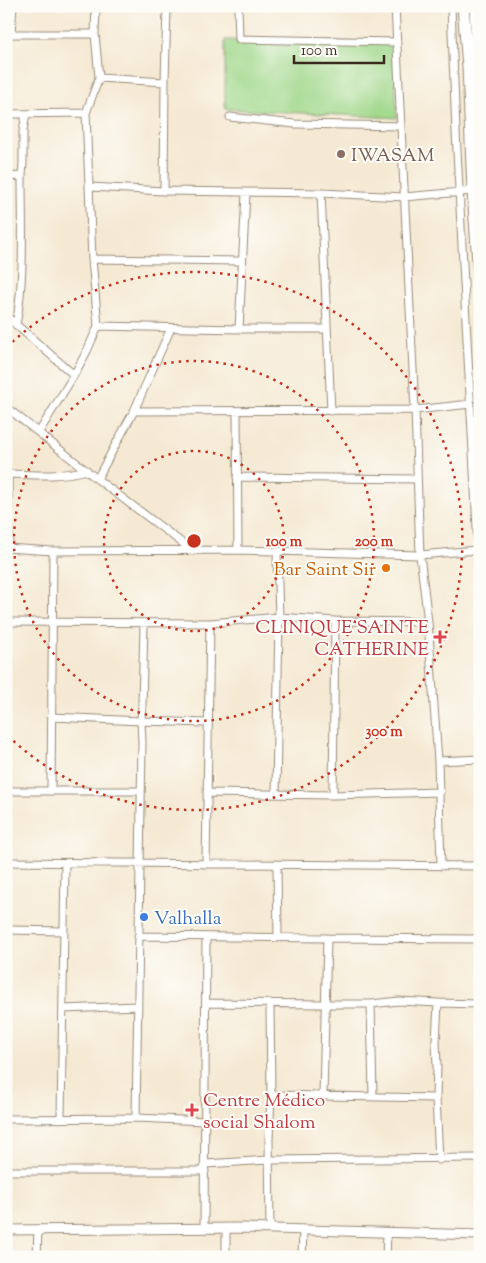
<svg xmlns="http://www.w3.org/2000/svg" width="486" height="1263" font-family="'Sorts Mill Goudy',serif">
<rect width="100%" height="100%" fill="#fdfcf7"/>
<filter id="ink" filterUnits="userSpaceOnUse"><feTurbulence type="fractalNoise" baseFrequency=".02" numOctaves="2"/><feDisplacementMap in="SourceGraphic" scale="10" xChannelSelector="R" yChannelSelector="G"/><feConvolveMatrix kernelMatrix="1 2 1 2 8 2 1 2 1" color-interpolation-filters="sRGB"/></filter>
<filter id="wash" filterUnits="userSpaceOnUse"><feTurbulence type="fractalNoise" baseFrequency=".0096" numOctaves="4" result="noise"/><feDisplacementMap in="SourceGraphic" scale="20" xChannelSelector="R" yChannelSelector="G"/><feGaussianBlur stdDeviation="1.12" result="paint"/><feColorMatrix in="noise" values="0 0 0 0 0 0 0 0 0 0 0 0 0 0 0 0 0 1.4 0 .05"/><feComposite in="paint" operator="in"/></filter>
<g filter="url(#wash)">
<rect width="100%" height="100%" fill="#f5e9d3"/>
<path fill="#9fd789" stroke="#6d8054" d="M225 40 394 43 397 118 225 109Z"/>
</g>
<g filter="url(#ink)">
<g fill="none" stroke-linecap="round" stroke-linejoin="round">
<g stroke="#988a78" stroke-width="9">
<path id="minor" d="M238 6 239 39 397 42
M395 6 415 410 420 555 428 622 438 761 441 866
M451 6 456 132 480 584
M11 33 13 6
M6 34H95
M99 78 165 82
M6 114 86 113
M230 117 295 124 401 126
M6 177 22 176 23 163V131L26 114
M90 187 164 191 321 193 404 197 473 191
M164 191 165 82 167 6
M321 193 331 411
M92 259 242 261
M6 316 74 375
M16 325C25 276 22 225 22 176
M98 326 239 329H327
M239 329 246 193
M6 407 97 479 193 551
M134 411 171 328
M237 411 238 550
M39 432 74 375 87 351 98 326 92 259 86 113 99 78 95 34 96 6
M6 474C34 475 60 477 87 470
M8 474 9 548
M237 477 417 479
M97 479 134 411 415 410 471 404
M6 548 53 551 238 550 420 555 477 550
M6 622 210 623 279 617 335 621 428 622
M52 717 141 721 208 723
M438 761 480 759
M6 791H141
M51 791 53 551
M207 793 333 795 440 792
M276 794 279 617 277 552
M333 795 335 621
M6 862 480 866
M206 864 210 623
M277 865 278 938
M6 930 64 931
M138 936 327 938 480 939
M206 1003 325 1004H371L373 1097
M371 1004 399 1001 438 1003 480 1004
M63 1009 138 1006
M271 1095 436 1098 439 1160
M323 1096 327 938
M436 1098 437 1066 436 1042 438 1003
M136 1118 142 742 141 721 142 706 144 624
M6 1119 136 1118 205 1121
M61 1119 65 863
M205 1164 269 1160 480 1158
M6 1171H205
M204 1228 206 937
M270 1229 269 1139 271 1095 270 1003
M37 1257 38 1229
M226 1257V1228
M302 1257 303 1231
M386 1257 387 1232"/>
</g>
<g stroke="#988a78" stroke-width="11">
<path id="tertiary" d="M6 1230 242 1228 480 1235"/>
</g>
<g stroke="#988a78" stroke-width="13">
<path id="primary" d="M463 6 468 66 473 191 480 290
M475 6 480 95"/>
</g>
<use href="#minor" stroke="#fff" stroke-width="7"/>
<use href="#tertiary" stroke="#fff" stroke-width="9"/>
<use href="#primary" stroke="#fff" stroke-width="11"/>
</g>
</g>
<g fill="none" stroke="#c8321e" stroke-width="2.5" stroke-dasharray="2.5 5">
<circle cx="194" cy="541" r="90"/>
<circle cx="194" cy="541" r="180"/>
<path d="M7 347A269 269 0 1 1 7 735"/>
</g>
<circle fill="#8d6e63" stroke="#fdfcf7" stroke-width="2" cx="341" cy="154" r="5"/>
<circle fill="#e8710a" stroke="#fdfcf7" stroke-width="2" cx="386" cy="568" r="5"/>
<g fill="#e0444e" stroke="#fdfcf7" stroke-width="2">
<path d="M437.5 629.5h5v5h5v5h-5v5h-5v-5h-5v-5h5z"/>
<path d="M189.5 1102.5h5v5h5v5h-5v5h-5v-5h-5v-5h5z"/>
</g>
<circle fill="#3f7fe0" stroke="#fdfcf7" stroke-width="2" cx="144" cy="917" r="5"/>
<g text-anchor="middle" stroke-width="4" stroke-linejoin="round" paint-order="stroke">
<g font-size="19" fill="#785e54" stroke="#fdfcf7" text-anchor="start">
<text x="351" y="161">IWASAM</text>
</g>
<g font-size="19" fill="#c56008" stroke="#fdfcf7" text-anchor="end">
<text x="376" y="575">Bar Saint Sir</text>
</g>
<g font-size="19" fill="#be3a42" stroke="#fdfcf7" text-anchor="end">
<text x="429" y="633">CLINIQUE SAINTE<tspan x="429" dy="22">CATHERINE</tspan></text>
<text x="203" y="1106" text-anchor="start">Centre Médico<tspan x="203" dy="22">social Shalom</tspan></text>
</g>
<g font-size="19" fill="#366cbe" stroke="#fdfcf7" text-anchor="start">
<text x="154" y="924">Valhalla</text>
</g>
</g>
<circle cx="194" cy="541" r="8" fill="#c8321e" stroke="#fdfcf7" stroke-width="2.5"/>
<g font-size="15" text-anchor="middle" font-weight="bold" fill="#c8321e" stroke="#fdfcf7" stroke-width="4" stroke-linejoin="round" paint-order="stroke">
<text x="284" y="546">100 m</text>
<text x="374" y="546">200 m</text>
<text x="384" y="736">300 m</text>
</g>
<rect width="486" height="1263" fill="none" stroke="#fdfcf7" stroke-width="25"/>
<path d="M294 55v8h90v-8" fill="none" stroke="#3b2a1e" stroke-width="2.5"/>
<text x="301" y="55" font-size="15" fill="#3b2a1e" stroke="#fdfcf7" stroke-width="4" paint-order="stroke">100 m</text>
</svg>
